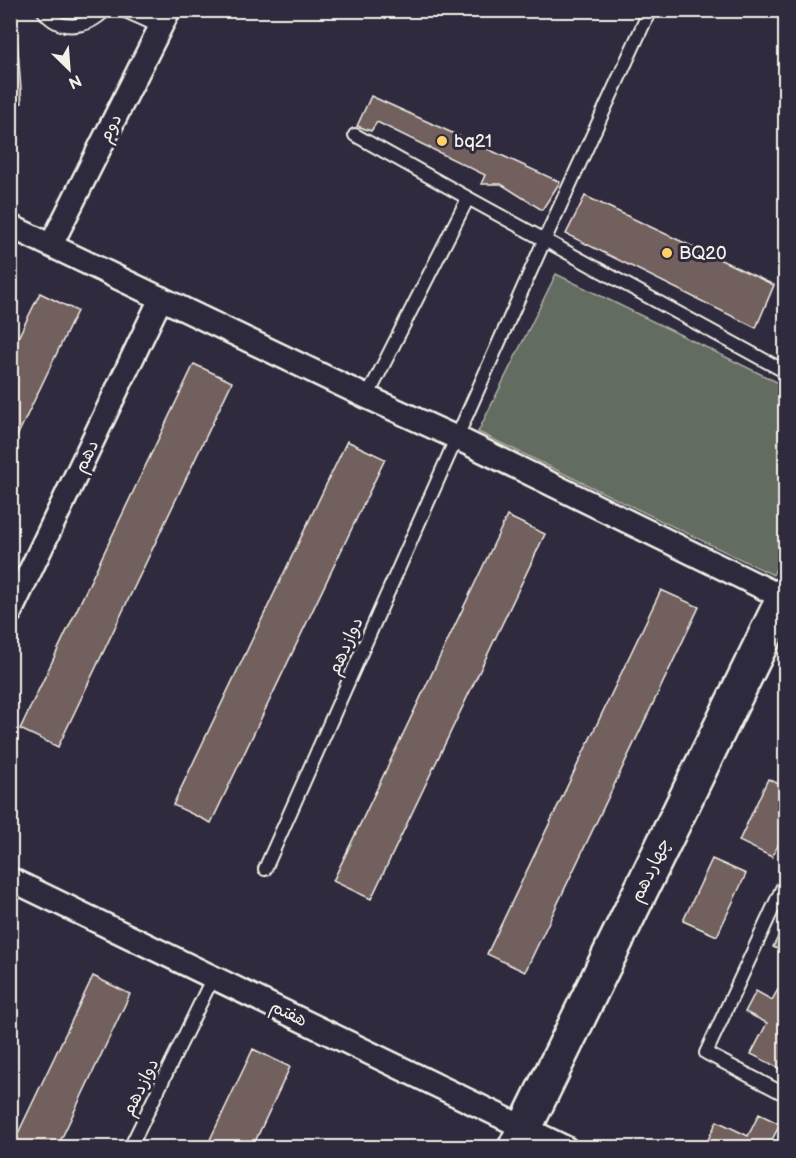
<svg xmlns="http://www.w3.org/2000/svg" width="796" height="1158" font-family="'Balsamiq Sans','Playpen Sans Arabic',sans-serif">
<rect width="100%" height="100%" fill="#2f2a3d"/>
<filter id="ink" filterUnits="userSpaceOnUse"><feTurbulence type="fractalNoise" baseFrequency=".0167" numOctaves="2"/><feDisplacementMap in="SourceGraphic" scale="12" xChannelSelector="R" yChannelSelector="G"/><feConvolveMatrix kernelMatrix="1 2 1 2 8 2 1 2 1" color-interpolation-filters="sRGB"/></filter>
<g filter="url(#ink)">
<path fill="#646c60" stroke="#acaea4" stroke-width="1.5" d="M556 274 785 386V549L773 575 478 432Z"/>
<path fill="#72605f" stroke="#f4f1e8" stroke-width="1.5" d="M10 10H15L22 103 10 104Z
M371 96 560 182 542 210 501 184H481L485 175 377 122 371 131 357 126Z
M585 196 774 285 756 328 566 234Z
M40 293 77 311 10 451V354Z
M194 364 232 382 58 747 20 729Z
M347 441 385 459 211 823 173 805Z
M507 516 545 534 371 899 333 881Z
M661 590 699 607 525 972 487 954Z
M768 779 786 787V829L772 857 739 841Z
M712 859 746 874 717 936 683 921Z
M784 925H786V953L773 947Z
M786 975V1070L785 1071 751 1054 767 1023 745 1012 756 991 772 1000Z
M93 976 130 994 57 1148H11Z
M253 1049 290 1067 252 1148H206Z
M759 1114 780 1124 772 1140 786 1148H704L717 1121 748 1136Z"/>
<g fill="none" stroke-linecap="round" stroke-linejoin="round">
<g stroke="#f4f1e8" stroke-width="16">
<path id="lane" d="M43 10C58 33 89 28 105 10
M123 10 161 27
M355 135 468 198
M367 397 468 198 786 372
M265 869 544 241 650 10
M786 880 706 1053 786 1095
M130 1148 213 977"/>
</g>
<g stroke="#f4f1e8" stroke-width="27">
<path id="street" d="M10 226 367 397 457 438 786 599
M51 245 169 10
M10 613 161 298
M10 879 566 1148"/>
</g>
<g stroke="#f4f1e8" stroke-width="38">
<path id="secondary" d="M515 1148 786 593"/>
</g>
<use href="#lane" stroke="#2f2a3d" stroke-width="12"/>
<use href="#street" stroke="#2f2a3d" stroke-width="22"/>
<use href="#secondary" stroke="#2f2a3d" stroke-width="33"/>
</g>
</g>
<g fill="#ffd166" stroke="#2f2a3d" stroke-width="2">
<circle cx="442" cy="141" r="6"/>
<circle cx="667" cy="253" r="6"/>
</g>
<g text-anchor="middle" stroke-width="6" stroke-linejoin="round" paint-order="stroke">
<g font-size="18" fill="#f4f1e8" stroke="#2f2a3d">
<text transform="translate(110 128) rotate(-63)" y="6">دوم</text>
<text transform="translate(86 456) rotate(-64)" y="6">دهم</text>
<text transform="translate(345 646) rotate(-66)" y="6">دوازدهم</text>
<text transform="translate(650 870) rotate(-64)" y="6">چهاردهم</text>
<text transform="translate(289 1013) rotate(26)" y="6">هفتم</text>
<text transform="translate(140 1087) rotate(-64)" y="6">دوازدهم</text>
</g>
<g font-size="18" fill="#f4f1e8" stroke="#2f2a3d" text-anchor="start">
<text x="454" y="147">bq21</text>
<text x="679" y="259">BQ20</text>
</g>
</g>
<rect width="796" height="1158" fill="none" stroke="#2f2a3d" stroke-width="36"/>
<rect x="18" y="18" width="760" height="1122" fill="none" stroke="#f4f1e8" stroke-width="2" filter="url(#ink)"/>
<g transform="translate(69 69) rotate(155)" stroke="#2f2a3d" stroke-width="4.5" paint-order="stroke">
<path d="M0-4.5L10 22L0 15L-10 22Z" fill="#f4f1e8"/>
<text y="-9" font-size="16" font-weight="bold" text-anchor="middle" fill="#f4f1e8">N</text>
</g>
</svg>
